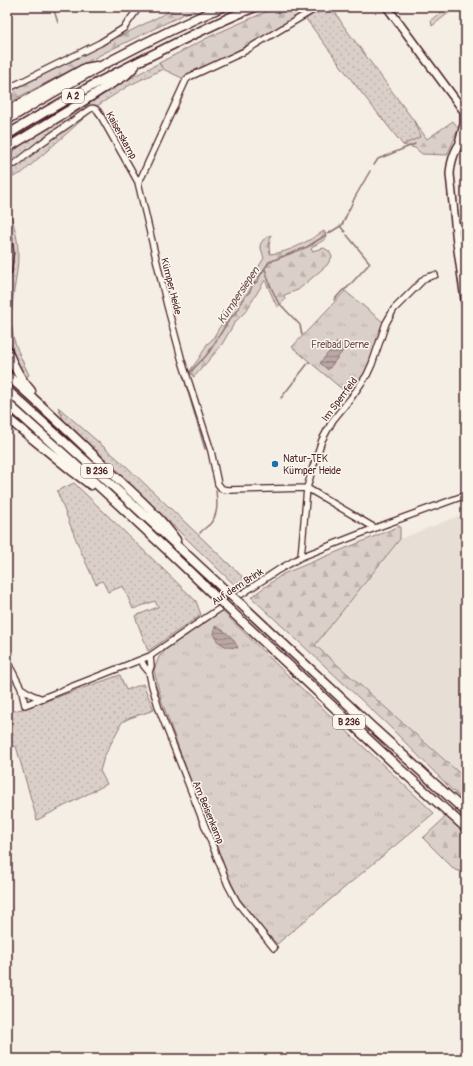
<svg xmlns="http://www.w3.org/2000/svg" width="473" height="1066" font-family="Pangolin,sans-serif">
<defs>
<pattern id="grass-dots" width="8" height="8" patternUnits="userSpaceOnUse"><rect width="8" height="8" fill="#dbd0c9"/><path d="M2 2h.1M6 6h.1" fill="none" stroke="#bdb2ad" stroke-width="1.8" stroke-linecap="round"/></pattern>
<pattern id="forest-firs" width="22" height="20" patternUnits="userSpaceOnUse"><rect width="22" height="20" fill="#dbd0c9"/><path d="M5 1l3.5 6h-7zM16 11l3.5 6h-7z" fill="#bdb2ad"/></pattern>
<pattern id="park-tufts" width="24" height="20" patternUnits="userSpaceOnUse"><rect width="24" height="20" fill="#dbd0c9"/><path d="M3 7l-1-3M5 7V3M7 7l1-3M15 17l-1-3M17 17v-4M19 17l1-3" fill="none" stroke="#bdb2ad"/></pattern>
<pattern id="water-rules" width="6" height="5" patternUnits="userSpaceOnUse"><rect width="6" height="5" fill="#baa7a5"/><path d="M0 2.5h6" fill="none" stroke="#998787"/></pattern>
</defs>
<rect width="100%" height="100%" fill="#f4eee4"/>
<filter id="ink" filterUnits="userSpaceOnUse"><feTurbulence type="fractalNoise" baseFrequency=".025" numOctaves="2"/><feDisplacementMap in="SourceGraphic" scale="8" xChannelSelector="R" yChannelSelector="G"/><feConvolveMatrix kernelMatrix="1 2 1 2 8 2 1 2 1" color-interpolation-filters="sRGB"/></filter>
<g filter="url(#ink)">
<path fill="#e7dfd6" d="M466 513V779L315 645 400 539Z"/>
<path fill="url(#grass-dots)" stroke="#92787a" d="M323 7H332L343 25 414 121 421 137 403 145 353 82 306 19Z
M159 63 163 69 128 86 97 106H91L81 111 34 146 15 161H12L7 159V157L25 142 123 82Z
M92 111 22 173 13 177H7V165L12 167 17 164 59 132Z
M7 204C12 219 18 235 18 252 19 279 7 307 13 335 16 349 23 362 29 375L25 378 18 366 8 336 7 296 13 260V244L7 223Z
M58 407 127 467 250 584 240 590 64 421Z
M74 483 196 601 201 615 148 651 135 616 158 607 155 601 133 609 123 586 108 592 103 582 102 581 96 584C81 554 69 522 57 491Z
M120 675 126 690 143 684 154 710 130 718 122 722 104 757 100 771 107 784 37 820 16 746 7 747V713L32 706Z"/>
<path fill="url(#forest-firs)" stroke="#92787a" d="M178 7H199L106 52 7 103V93Z
M277 7H312L260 39 209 65 184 79 163 69 159 63 213 35Z
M447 7H456L432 26 431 20Z
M414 121 427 139 453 121 459 129 447 155 422 154 415 148 403 145 420 137Z
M324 231 327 236C324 242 316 243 311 249L312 251 324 248 329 251 332 257 327 265 298 290 284 295 285 300 277 307 265 280 246 311 235 322 221 346 194 377 189 372 200 357 207 344 212 340 219 328 241 296 264 258 260 245 263 240 271 235 269 246 270 254C289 253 308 241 324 231Z
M400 526V539L315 645 466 779V873L455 870 423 838 463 801 388 725 251 597 283 574Z"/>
<path fill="url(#park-tufts)" stroke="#92787a" d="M345 291 383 322 371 359 363 377 349 395 292 347Z
M222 611C291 680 363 746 434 813L277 944 261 927 239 898 228 876 193 787 161 699 154 670 159 657 168 648Z"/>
<path fill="url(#water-rules)" stroke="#8d7174" d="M338 341 346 347 328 370 320 363Z
M215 626C226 631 233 637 238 648L227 647 217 641 214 633Z"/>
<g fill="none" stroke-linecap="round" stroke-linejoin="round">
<path stroke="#8d7174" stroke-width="1.5" d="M53 7 58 23
M374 165 378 159 415 144
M340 226 345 232
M265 269 270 285 278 302 300 325 302 335
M334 300 342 291 347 288 370 263 347 235
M190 373 195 367 205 357 209 352 229 320 239 308 242 300 250 291 253 284 258 281 259 277 269 262 307 247 342 225 355 197 370 171
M185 381 205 449
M281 398 309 362
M200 533C203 529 207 527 210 524 219 514 217 502 216 490"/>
<g stroke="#4a1f2b" stroke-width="8">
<path id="minor" d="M7 89 100 43 124 28 139 7
M7 162 11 164H15L19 161 40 144 90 109C94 107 96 109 98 111L138 182 167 305 182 361 211 451 218 484 222 489 227 490 307 488 375 528
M138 182 142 176 186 80 189 77 243 52 318 7
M455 224 466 230
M301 557 307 488 312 470 322 440 333 420 351 398 367 375 372 364 386 323 394 309 425 278 435 275
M141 660 144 666 149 672 152 686 159 709 228 885 237 902 274 948
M7 661 21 688 25 705 150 656 201 621 278 570 301 557 375 528 466 495
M149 672 151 666 150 656
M21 688 32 695 40 698"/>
</g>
<g stroke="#4a1f2b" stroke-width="10">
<path id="major" d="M387 7 466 114
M466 136C455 147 451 159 450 174L457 243 466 307
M460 140 464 124V111"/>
</g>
<g stroke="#4a1f2b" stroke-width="11">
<path id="highway" d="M7 111 85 68 96 66
M7 120C76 78 148 39 222 7
M7 135C58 103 110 75 164 49 194 34 224 19 255 7
M7 148 68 111 104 88 126 75 135 66
M7 238 9 251 7 272
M7 350C13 365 20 379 31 391
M7 375C45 408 81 443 117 478 138 498 160 517 176 540
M7 390 90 465 226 591
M7 403C78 466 148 531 216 597
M7 418 71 470 91 485
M243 606 371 726 466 812
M233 613 400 769 466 828"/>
</g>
<use href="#minor" stroke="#fbf7ec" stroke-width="5.5"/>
<use href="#major" stroke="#fbf7ec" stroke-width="7"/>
<use href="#highway" stroke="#fbf7ec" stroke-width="8"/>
<g stroke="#4a1f2b" stroke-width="11" stroke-linecap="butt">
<path id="highway-bridge" d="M226 591 243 606
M216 597 233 613"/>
</g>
<use href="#highway-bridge" stroke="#fbf7ec" stroke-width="8"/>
</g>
</g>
<circle fill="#1f6fb2" stroke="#fbf7ec" stroke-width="1.5" cx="275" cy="464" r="4"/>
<g text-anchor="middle" stroke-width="3" stroke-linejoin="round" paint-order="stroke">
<g fill="#fbf7ec" stroke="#7f6065" stroke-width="1">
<rect x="62" y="89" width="22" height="14" rx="3"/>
<rect x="81" y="464" width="32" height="14" rx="3"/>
<rect x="333" y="715" width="32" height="14" rx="3"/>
</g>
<g font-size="9" font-weight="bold" fill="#4a1f2b">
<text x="73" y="99">A 2</text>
<text x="97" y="474">B 236</text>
<text x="349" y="725">B 236</text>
</g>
<g font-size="10" fill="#4a1f2b" stroke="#fbf7ec">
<text transform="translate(122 135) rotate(61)" y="4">Kaiserskamp</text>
<text transform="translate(172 286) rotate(76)" y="4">Kümper Heide</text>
<text transform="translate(339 399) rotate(-53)" y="4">Im Sperrfeld</text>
<text transform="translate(237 586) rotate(-33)" y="4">Auf dem Brink</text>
<text transform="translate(209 812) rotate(68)" y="4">Am Beisenkamp</text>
</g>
<g font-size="10" fill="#6e4b52" stroke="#fbf7ec">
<text x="340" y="348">Freibad Derne</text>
</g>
<g font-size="10" fill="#4a1f2b" stroke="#fbf7ec" text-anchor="start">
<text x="283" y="462">Natur-TEK<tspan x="283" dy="12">Kümper Heide</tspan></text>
</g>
<g font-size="11" font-style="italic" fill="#714f56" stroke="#fbf7ec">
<text transform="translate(238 295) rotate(-56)" y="4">Kümpersiepen</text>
</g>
</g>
<rect width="473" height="1066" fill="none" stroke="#fbf7ec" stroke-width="24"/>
<rect x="12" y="12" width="449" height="1042" fill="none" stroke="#4a1f2b" stroke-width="1.5" filter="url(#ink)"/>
</svg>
